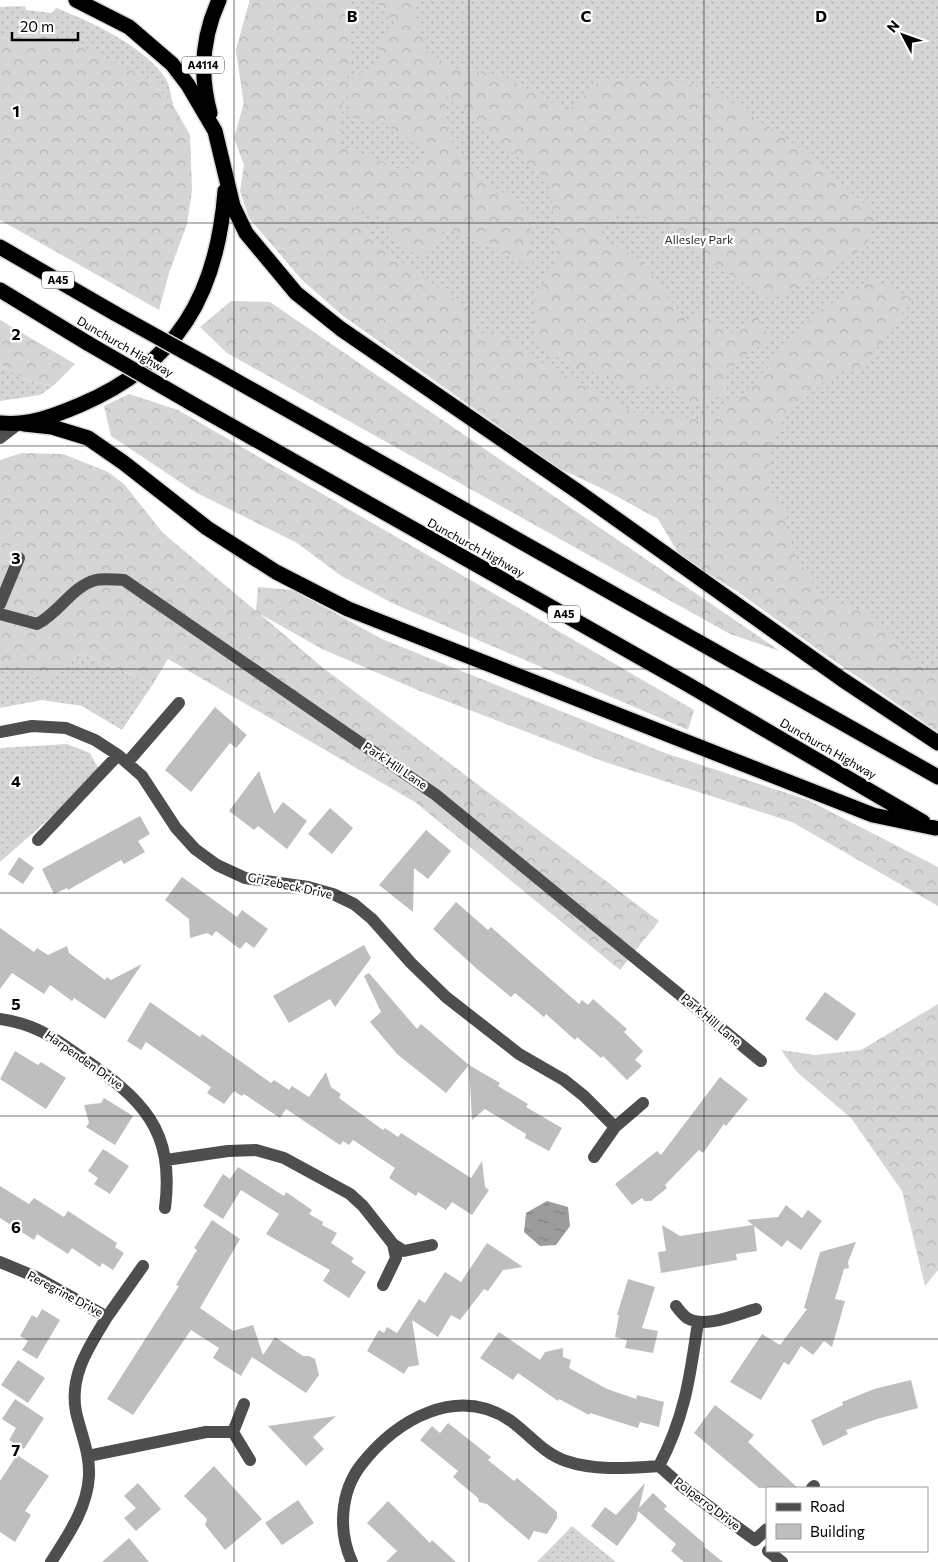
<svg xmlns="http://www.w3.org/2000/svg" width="938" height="1562" font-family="Commissioner,sans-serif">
<defs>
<pattern id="grass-dots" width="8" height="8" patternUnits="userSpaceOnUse" patternTransform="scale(1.25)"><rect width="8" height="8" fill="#d5d5d5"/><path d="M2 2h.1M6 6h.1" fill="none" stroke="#b5b5b5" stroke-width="1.8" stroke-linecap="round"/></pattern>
<pattern id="forest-crowns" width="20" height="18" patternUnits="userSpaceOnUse" patternTransform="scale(1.25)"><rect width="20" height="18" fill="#d5d5d5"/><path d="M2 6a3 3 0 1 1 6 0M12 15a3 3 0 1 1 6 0" fill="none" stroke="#b5b5b5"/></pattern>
<pattern id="water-ripples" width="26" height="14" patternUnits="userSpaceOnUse" patternTransform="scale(1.25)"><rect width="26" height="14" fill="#9c9c9c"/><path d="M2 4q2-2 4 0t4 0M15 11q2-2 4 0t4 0" fill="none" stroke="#7d7d7d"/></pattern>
</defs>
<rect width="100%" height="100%" fill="#fff"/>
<path fill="url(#grass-dots)" d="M250 0H938V704L320 263 245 112 236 50Z
M25 6 26 10 52 13 56 8C90 21 146 47 166 79 170 86 171 97 173 105L152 81 44 34 0 38V7Z
M0 365 29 381 53 386 40 395 0 401Z
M80 653 153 684 122 730 82 706 42 700 0 708V665L21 664 49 683Z
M67 744 90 753 101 773 0 862V748Z
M572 1526 616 1562H537Z"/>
<path fill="url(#forest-crowns)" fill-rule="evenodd" d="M250 0H351V39L347 80 380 63 379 42 399 26 378 4 381 0H418L414 18 427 51 452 68 502 76 569 110 603 78 666 79 710 88 795 145 868 207 875 224 866 246 823 275 771 300 700 256 661 219 610 214 600 237 644 262 668 298 688 321 704 310 732 333 756 316 772 339C753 350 736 359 724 378L728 390C714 402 705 405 687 405L666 385 628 389 610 376 567 364 534 341V300L557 259 550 181 494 139 446 96C438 152 487 183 529 209L533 269 463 234 445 228 423 260 392 237 393 225 348 201 382 248 470 310 478 332 511 339 550 368 630 411 702 420 744 393 821 309 873 280 913 299 856 376V367L833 373 784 418 770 450 769 488 783 508 791 549 822 597 864 612 927 670 938 675V732L820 651 738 592 680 556 658 519 605 490 558 468 343 316 302 280 249 218 240 191 244 165 234 138 244 102 236 50ZM346 82 350 117 379 121 409 139 427 153 410 173 339 145C342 124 341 103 346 82Z
M44 34 82 47 152 81 173 105 190 135 192 190 187 224 169 273 159 310 0 220V38Z
M231 301 270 302 780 651 730 634 227 353 200 327Z
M0 320 75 364 53 386 29 381 0 365Z
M129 394 178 410 694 710 688 730 394 604 340 575 297 543 195 492 111 436 104 406Z
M22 453 63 454 108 472 124 484 163 533 256 611 258 587 293 590 382 639 665 753 808 800 938 867V906L792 822 605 762 420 691 322 649 260 614 322 667 659 921 620 970 415 802 168 659 153 684 80 653 49 684 21 665H0V460Z
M938 1004V1270L925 1286 902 1191 851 1118 797 1072 781 1050 815 1055 861 1050Z"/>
<path fill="url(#water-ripples)" d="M547 1201 568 1207 570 1226 556 1245 540 1246 524 1232 526 1213Z"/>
<path fill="#bebebe" d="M215 707 247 735 236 748 230 743 191 792 165 770Z
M259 771 274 814 283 802 307 821 287 849 258 826 254 830 229 811Z
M330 808 353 828 332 854 308 834Z
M140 816 150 834 138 841 145 852 124 864 121 860 68 890 67 888 54 894 42 869Z
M426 830 451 851 428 879 414 868 413 912 379 885Z
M19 857 34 868 23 884 8 874Z
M182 877 237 917 242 910 268 929 254 948 246 942 240 949 216 931 212 936 207 933 190 938 189 919 165 900Z
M456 902 488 930 491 927 579 1004 582 1000 588 1005 593 999 627 1029 624 1032 643 1051 635 1060 642 1066 627 1080 603 1056 601 1058 577 1037 575 1040 546 1014 544 1017 515 993 511 997 477 969 433 929Z
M0 928 34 952 37 948 48 955 67 946 69 953 105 980 107 977 111 980 142 964 105 1019 74 998 72 1001 50 985 44 994 12 973 0 989Z
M364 945 371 958 335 1007 330 999 289 1023 273 996Z
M369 973 417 1029 421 1024 469 1065 446 1093 397 1054 370 1022 381 1012 364 976Z
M825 992 856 1014 837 1041 805 1019Z
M150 1002 200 1037 202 1034 271 1083 274 1080 289 1090 292 1086 309 1097 326 1072 331 1087 341 1094 339 1098 383 1130 385 1128 398 1137 401 1133 471 1178 482 1161 485 1187 489 1190 472 1215 452 1202 446 1210 418 1192 416 1196 389 1178 395 1168 353 1140 349 1145 343 1141 340 1145 286 1109 280 1118 244 1094 242 1096 234 1091 224 1104 207 1093 211 1087 146 1042 141 1050 127 1041Z
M15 1051 38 1065 41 1062 66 1078 46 1109 0 1079Z
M469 1065 500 1083 498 1086 528 1104 526 1107 562 1128 549 1151 525 1138 526 1134 485 1109 472 1120Z
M720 1077 748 1099 726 1126 724 1124 703 1153 699 1150 665 1185 667 1188 651 1201H644L642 1198 632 1205 615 1184 657 1151 661 1155Z
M104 1098 133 1116 115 1145 86 1127 89 1123 84 1105 101 1103Z
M103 1149 129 1166 110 1194 94 1184 98 1178 88 1171Z
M238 1167 284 1196 286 1192 312 1210 309 1214 323 1222 322 1225 337 1233 331 1243 354 1258 351 1262 366 1272 349 1298 323 1281 330 1270 266 1234 279 1214 241 1190 223 1219 203 1206 223 1174 230 1179Z
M0 1186 29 1204 34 1198 64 1217 68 1211 117 1243 115 1247 124 1253 113 1270 102 1263 100 1267 72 1248 68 1254 37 1234 34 1240 0 1218Z
M786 1205 802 1218 808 1210 822 1221 801 1250 787 1240 782 1247 754 1226 757 1251 736 1254 737 1260 661 1273 658 1252 666 1251 662 1225 680 1236 753 1225 747 1220 778 1217Z
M212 1220 240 1239 200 1308 233 1331 253 1325 263 1355 275 1337 303 1356H309L315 1359 319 1375 306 1393 252 1357 241 1376 213 1358 219 1348 191 1330 133 1415 107 1399 179 1286 176 1285 197 1250 194 1248Z
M856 1242 848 1262 849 1268 844 1269 835 1299 845 1301 832 1347 824 1341 813 1355 801 1346 789 1365 784 1362 761 1400 730 1382 762 1334 780 1345 807 1309 804 1308 820 1252Z
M487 1243 523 1267 503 1270 488 1291 484 1289 460 1320 451 1315 438 1337 412 1320 419 1365 408 1367 404 1374 367 1351 379 1330 384 1333 387 1327 397 1333 419 1299 425 1303 445 1272 461 1282Z
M628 1279 655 1287 642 1328 658 1331 653 1353 625 1348 627 1340 615 1337 619 1315H617Z
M42 1309 60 1320 37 1359 22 1350 28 1341 20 1336 32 1315 37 1318Z
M499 1332 540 1360 545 1352 563 1348V1357L571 1360 569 1368 607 1389 636 1399 637 1395 664 1402 659 1427 640 1422 638 1428 590 1413 589 1415 559 1399 558 1401 518 1373 513 1380 480 1358Z
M18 1360 45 1378 28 1403 1 1385Z
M911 1380 918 1408 877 1419 846 1430 848 1434 823 1446 811 1420 843 1405 842 1402 874 1389Z
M15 1399 44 1418 24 1449 9 1440 16 1428 2 1419Z
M715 1405 754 1435 748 1442 798 1488H759L694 1433Z
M336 1416 313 1437 324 1449 306 1466 268 1426Z
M448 1423 491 1457 488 1460 514 1481 517 1478 557 1512V1518L547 1534 534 1531 529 1540 487 1504 479 1502 478 1498 453 1477 458 1471 420 1440 432 1426 440 1433Z
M17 1455 49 1476 25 1511 31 1515 15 1542 0 1532V1481Z
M214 1466 262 1519 225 1550 205 1525 207 1519 184 1496Z
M138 1483 161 1509 136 1531 124 1518 136 1508 124 1496Z
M645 1483 639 1508 653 1493 667 1506 664 1509 705 1544 703 1546 723 1562H684L671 1551 676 1544 638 1511 636 1520 617 1546 591 1526 605 1507 616 1515Z
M298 1500 314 1523 282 1545 265 1523Z
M388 1501 430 1543 432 1540 456 1562H386L397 1551 367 1523Z
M129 1538 149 1562H102Z"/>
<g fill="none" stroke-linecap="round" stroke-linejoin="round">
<g stroke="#dbdbdb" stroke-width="18">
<path id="highway" d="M76 0 129 27 172 64 188 85 215 131 233 206 246 233 296 293 341 329 577 491 843 680 938 743
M210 113C199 73 202 37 219 0
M0 247 116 314
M0 290 89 344
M217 370 938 777
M191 403 687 684 923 822
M0 423C28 426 54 416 80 405 178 363 217 295 225 191
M24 424 52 427 88 438 124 463 207 528 276 572 348 609 873 815 935 828"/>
</g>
<path stroke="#4e4e4e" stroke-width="12" d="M0 438 17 425
M0 604 19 558
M0 614 37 624C59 613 72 586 96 580 104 578 116 580 124 580L436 795 761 1061
M0 732 32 726 66 728 95 740 118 755 142 776 176 828 195 849 217 865 245 878 308 887 333 894 354 904 372 919 411 963 446 997 519 1054 564 1080 584 1096 615 1127
M127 763 179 703
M38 840 118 755
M0 1019C35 1024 53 1037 81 1057 142 1099 175 1129 165 1208
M594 1157 615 1127 643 1103
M166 1160 228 1151 256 1150 284 1158 350 1194 363 1206 393 1244 404 1251 432 1245
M0 1262 36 1277 107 1317C89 1347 69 1375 76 1412 81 1434 90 1453 89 1476 87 1509 68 1535 51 1562
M383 1285 396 1258 393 1244
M676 1306C679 1310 683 1315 687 1318 705 1329 737 1314 756 1309
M107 1317 143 1266
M233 1432 244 1404
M88 1456 206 1432H233L250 1460
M659 1466 684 1488 755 1540 767 1529
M812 1488 814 1486
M768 1551 782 1562
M352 1562C338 1532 340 1492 361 1465 396 1420 457 1384 511 1421 529 1434 544 1454 566 1461 595 1471 628 1468 659 1466 685 1416 690 1377 698 1322"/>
<use href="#highway" stroke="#000" stroke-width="15"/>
<g stroke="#dbdbdb" stroke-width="18" stroke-linecap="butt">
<path id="highway-bridge" d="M116 314 217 370
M89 344 191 403"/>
</g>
<use href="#highway-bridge" stroke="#000" stroke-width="15"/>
</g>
<path fill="none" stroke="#000" stroke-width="1" stroke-opacity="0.55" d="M234 0V1562M469 0V1562M704 0V1562M0 223H938M0 446H938M0 669H938M0 893H938M0 1116H938M0 1339H938"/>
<g text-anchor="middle" stroke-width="4.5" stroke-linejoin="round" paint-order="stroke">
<g fill="#fff" stroke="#4c4c4c" stroke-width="1">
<rect x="182" y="56.5" width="42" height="17" rx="4"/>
<rect x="42" y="271.5" width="32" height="17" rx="4"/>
<rect x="548" y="605.5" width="32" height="17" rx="4"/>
</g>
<g font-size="11" font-weight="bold" fill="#000">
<text x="203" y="69">A4114</text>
<text x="58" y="284">A45</text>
<text x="564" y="618">A45</text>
</g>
<g font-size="12" fill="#2c2c2c" stroke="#fff">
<text x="699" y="244">Allesley Park</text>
</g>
<g font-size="12" fill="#000" stroke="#fff">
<text transform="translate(125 347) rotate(30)" y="4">Dunchurch Highway</text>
<text transform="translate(476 548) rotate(29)" y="4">Dunchurch Highway</text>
<text transform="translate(828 749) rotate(30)" y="4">Dunchurch Highway</text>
<text transform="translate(395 766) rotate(34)" y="4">Park Hill Lane</text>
<text transform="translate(290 886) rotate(12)" y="4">Grizebeck Drive</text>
<text transform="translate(711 1020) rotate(40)" y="4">Park Hill Lane</text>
<text transform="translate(84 1060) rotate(35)" y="4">Harpenden Drive</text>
<text transform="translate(65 1294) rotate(28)" y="4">Peregrine Drive</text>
<text transform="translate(707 1504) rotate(37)" y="4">Polperro Drive</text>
</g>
</g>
<g font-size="16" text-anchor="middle" font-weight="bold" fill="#000" stroke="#fff" stroke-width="4.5" stroke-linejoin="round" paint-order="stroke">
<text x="352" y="22">B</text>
<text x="586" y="22">C</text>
<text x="821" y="22">D</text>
<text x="16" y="117">1</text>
<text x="16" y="340">2</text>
<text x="16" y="564">3</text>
<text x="16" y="787">4</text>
<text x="16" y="1010">5</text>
<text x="16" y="1233">6</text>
<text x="16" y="1456">7</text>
</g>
<rect x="766" y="1487" width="162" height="65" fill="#ffffff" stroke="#999999"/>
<rect x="776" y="1503" width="25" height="8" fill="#4e4e4e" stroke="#999999"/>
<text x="810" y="1512" font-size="15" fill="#000000">Road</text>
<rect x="776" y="1524" width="25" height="15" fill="#bebebe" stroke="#999999"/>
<text x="810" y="1537" font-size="15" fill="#000000">Building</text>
<g transform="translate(903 35) rotate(311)" stroke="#ffffff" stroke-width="4" paint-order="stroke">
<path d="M0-4L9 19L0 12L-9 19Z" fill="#000000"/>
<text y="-8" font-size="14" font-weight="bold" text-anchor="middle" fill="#000000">N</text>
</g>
<path d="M12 32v8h66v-8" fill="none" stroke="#000000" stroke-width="2.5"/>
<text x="20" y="32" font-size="15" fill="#000000" stroke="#ffffff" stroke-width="4" paint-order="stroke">20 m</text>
</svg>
